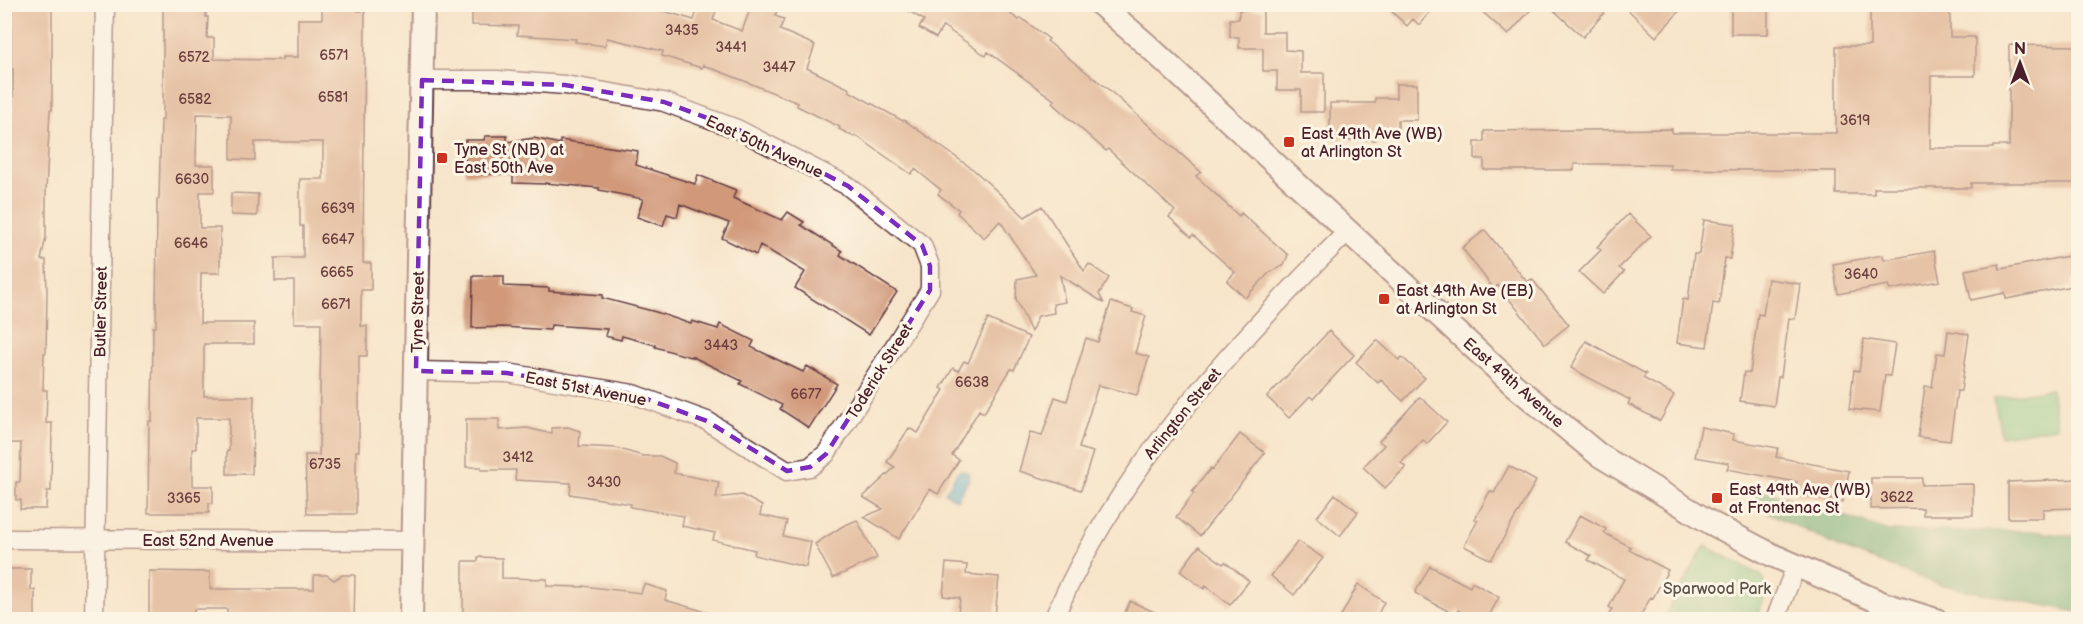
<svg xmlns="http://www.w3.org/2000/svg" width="2083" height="624" font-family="'Balsamiq Sans',sans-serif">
<rect width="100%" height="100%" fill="#fcf5e5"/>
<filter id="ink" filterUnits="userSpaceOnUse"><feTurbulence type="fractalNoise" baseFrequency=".0167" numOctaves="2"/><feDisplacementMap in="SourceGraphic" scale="12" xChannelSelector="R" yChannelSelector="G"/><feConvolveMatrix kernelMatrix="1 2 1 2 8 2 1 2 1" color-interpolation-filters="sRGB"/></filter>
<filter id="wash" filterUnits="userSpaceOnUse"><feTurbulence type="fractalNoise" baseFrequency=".008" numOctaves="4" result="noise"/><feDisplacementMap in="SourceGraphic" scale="24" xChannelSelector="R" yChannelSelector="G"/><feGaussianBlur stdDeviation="1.35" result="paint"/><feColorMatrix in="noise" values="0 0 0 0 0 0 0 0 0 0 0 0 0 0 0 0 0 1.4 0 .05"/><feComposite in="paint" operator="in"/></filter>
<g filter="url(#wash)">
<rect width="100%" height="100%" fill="#f7e5cb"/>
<path fill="#7ec987" stroke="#647459" stroke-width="1.5" d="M2051 389 2057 427 2001 436 1994 398Z
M1705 546 1762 576C1771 591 1761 605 1755 619H1663Z"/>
<path fill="#66ad74" stroke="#586650" stroke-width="1.5" d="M1755 487 1890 531H2032L2078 537V612L1937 584 1839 547 1755 506Z"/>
<path fill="#52acd0" stroke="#4e667e" stroke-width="1.5" d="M960 470 968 472 969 479 957 500 945 493 957 472Z"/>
<g id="blocks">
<path fill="#d1997a" d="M4 4H52V110H50L46 191V237L41 260H46L47 292 46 353H44L43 390H47L46 423H52L51 491H47L46 509H20L21 500H16V482H20L21 443H4V120H13V69H11V28H4Z
M170 4H206V17H208L207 38H214V59L282 60V57H298V19H322V4H358V11H365L363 263H371V290H361V326H367V356H359V451H356V514H307L305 455H319L321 323H294V281H275V258H303V226H300V179H323V142H255V160L231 159V115L197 114 196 165H214V192H200V228H220V273H201L200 323H254V344H204V396H254L252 474H227V451H229V418H196V449H192V486H213V503H209V513H148L149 421H152L153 327H156L157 199H159L161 120H163V6H170Z
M472 4H661L660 10 694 20 699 4H705L717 8 713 20 742 31 752 4H780L775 16 784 19 780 30 815 45 807 68 850 89 849 91 903 121 904 120 974 170 1025 217 1042 206 1084 271 1089 264 1109 278 1099 294 1104 303 1060 275 1065 302 1053 304 1054 313 1038 316 1031 332 1016 299 1017 279 1036 275 1000 221 984 238 957 213 959 210 938 194 941 190 915 169 911 174 855 135 854 137 839 129 840 127 797 106 798 103 747 82 703 65 702 68 662 56 663 51 607 38 605 46 575 42 576 39 517 35 518 26 472 25Z
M897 4H997L1019 20 1021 18 1049 39 1047 41 1108 89 1201 172 1196 176 1239 216 1241 213 1288 255 1284 265 1270 272 1245 298 1227 281 1235 272 1193 235 1191 237 1169 217 1175 211 1108 149 1106 151 1052 103 1054 100 988 52 986 56 943 26 936 38 919 28 924 20Z
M1384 4H1437L1419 25 1413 19 1407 26Z
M1474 4H1536L1508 35Z
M1547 4H1612L1583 37Z
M1622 4H1686L1656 37Z
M1731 4H1768V34H1731Z
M1870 4H1950V37H1975V76H1931L1930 148H1993V146H2009V45L2079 46V174H2075V183H1971V188H1874V194H1836V171L1670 169V165L1626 164H1574V170H1484V159H1475V142H1484V131L1672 129V133H1836V46H1870Z
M1239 10H1263V32H1285V50L1301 51V73H1324V112H1301V90H1277V71H1263V48H1239V37H1230V19H1239Z
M1396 84H1417V120H1398V136H1376V140H1330V103H1375V98H1396Z
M485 136H507V142L534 138 560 144V140L638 151 636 165 695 184 698 175 736 190 733 198 782 220 788 212 804 222 801 225 842 251 840 255 897 292 869 335 795 288 805 272 760 245 756 255 722 238 729 223 680 204 677 217 667 214 663 226 637 217 643 199 599 190V188L545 183V184L513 183V174H465V140H484Z
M231 193 258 194 257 216 231 215Z
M1628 214 1651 236 1619 268 1624 272 1603 294 1579 272 1601 250 1597 247Z
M1704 220 1735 224 1730 259 1725 258 1719 304 1713 303 1707 347 1677 343 1683 299 1688 300 1694 254H1699Z
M1485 230 1527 282 1532 279 1569 325 1545 344 1498 285 1494 289 1462 248Z
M1934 251 1940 281 1890 290 1888 285 1838 294 1833 264 1883 255 1884 260Z
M2079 254V278L2072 279 2073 286 2006 299 2005 293 1971 300 1965 270 1999 264 2000 269Z
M473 276H504V286L549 288V291L603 295 602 298 656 312 691 324 692 321 718 329 720 324 754 341 751 347 803 372 807 366 837 384 809 428 780 409 782 405 740 384 742 381 691 356 690 357 655 347V345L622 336 621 340 605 336 607 329 551 325 550 330 503 327 472 328Z
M1768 279 1800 284 1795 319 1789 318 1781 377H1778L1774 406 1740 401 1744 372 1750 373 1758 314 1763 315Z
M1111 302 1133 309 1132 312 1146 316 1135 353 1149 357 1137 395 1098 385 1079 448 1093 452 1081 490 1019 471 1030 433 1042 436 1055 397 1067 401 1086 338 1098 342Z
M988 319 1029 337 1014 370 1011 369 984 413 979 410 952 455 959 460 938 494 930 489 899 539 864 517 883 509 863 497 895 467 887 462 909 428 918 433 944 390 941 388 953 368 958 371 964 361 968 363Z
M1329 331 1354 355 1313 399 1310 396 1289 418 1267 397Z
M1948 331 1969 334 1961 391H1957L1950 441 1918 437 1925 386 1932 387 1937 353 1945 354Z
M1864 339 1895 344 1890 376 1885 375 1880 412 1849 409 1854 370 1859 371Z
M1377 340 1399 360 1402 357 1425 378 1403 401 1381 380 1378 383 1356 362Z
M1586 341 1646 374 1643 378 1674 395 1660 421 1628 404 1630 400 1571 368Z
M1420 397 1447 422 1427 444 1423 440 1401 463 1406 467 1385 488 1363 467 1384 445 1379 441Z
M466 419H499V430L527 428 552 434V428L568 427 580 431 579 446 616 448 643 456H660L675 463 674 473 719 482 716 498 742 495 762 506 760 515 787 521 783 536 811 542 806 567 754 555 755 550 713 540 715 533 682 526 684 516 630 507 631 504 570 494 571 483 515 480 516 470H481V467H466Z
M1701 427 1734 434 1733 440 1778 448 1776 457 1849 471 1843 502 1795 493 1797 482 1727 469 1729 463 1695 457Z
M1240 434 1265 453 1200 536 1176 517 1194 493 1192 492 1211 468 1213 469Z
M1509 466 1536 481 1491 560 1464 546 1478 520 1475 519 1490 491 1494 493Z
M1871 478H1922V485L1973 484V515H1923V508L1871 509Z
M2079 479V508L2043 509V518H2008V482Z
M1335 494 1358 512 1340 536 1317 517Z
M1580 515 1606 529 1604 533 1631 547 1629 550 1668 570 1653 598 1651 597 1638 620H1606L1612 609 1609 607 1624 579 1588 560 1591 556 1565 542Z
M857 520 877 558 833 578 815 544 843 526Z
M1298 541 1323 558 1294 595 1271 576Z
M1199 546 1223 564 1225 562 1249 581 1230 605 1206 586 1204 589 1180 571Z
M478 557 502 558V578L547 579V586L583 587V586L641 593 644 584 667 591 665 600 717 615 716 620H512V618L463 617V561H478Z
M946 563 967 565 966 574 999 577 995 616 958 612 960 598 943 596Z
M1430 566 1470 587 1472 582 1499 597 1487 620H1476L1458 610 1455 615 1415 593Z
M4 569H31V590H35V620H4Z
M149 571 210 572V589H314V575H327L334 580 342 575H355L354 620H227V609H194V620H149Z
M1358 584 1384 602 1375 620H1339Z
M1130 601 1172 620H1122Z"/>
</g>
</g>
<g filter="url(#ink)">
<use href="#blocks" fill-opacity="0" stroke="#643d43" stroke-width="1.5"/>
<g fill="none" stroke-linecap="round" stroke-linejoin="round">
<g stroke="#643d43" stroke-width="21">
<path id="minor" d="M416 371 507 373 633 394 707 421 787 471 810 467 826 454 930 290V266L922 245 848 186 737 129 664 102 565 85 497 80H422
M4 539 412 541
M94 620 105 4
M1053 620C1118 469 1232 347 1347 232
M1775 620 1796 566"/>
</g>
<g stroke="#643d43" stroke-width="26">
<path id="tertiary" d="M1100 4 1146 44 1514 385 1599 455 1711 523 1772 555 1884 604 1936 620
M411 620 423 4"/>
</g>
<use href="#minor" stroke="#fff" stroke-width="18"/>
<use href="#tertiary" stroke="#fff" stroke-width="22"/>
</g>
</g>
<path d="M0 0H2083V624H0ZM422 80 565 85 664 102 737 129 848 186 922 245 930 266V290L826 454 810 467 787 471 707 421 633 394 507 373 416 371Z" fill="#f7e5cb" fill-opacity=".55" fill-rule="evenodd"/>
<path fill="none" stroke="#7b2cbf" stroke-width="4.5" stroke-dasharray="12 8" stroke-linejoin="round" d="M422 80 565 85 664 102 737 129 848 186 922 245 930 266V290L826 454 810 467 787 471 707 421 633 394 507 373 416 371Z"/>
<g fill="#c8321e" stroke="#fcf5e5" stroke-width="2">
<rect x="1283" y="136" width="12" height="12" rx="3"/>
<rect x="436" y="152" width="12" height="12" rx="3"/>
<rect x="1378" y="293" width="12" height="12" rx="3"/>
<rect x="1711" y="492" width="12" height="12" rx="3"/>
</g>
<g text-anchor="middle" stroke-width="6" stroke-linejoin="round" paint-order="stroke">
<g font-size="14" fill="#6c3e3f">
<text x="682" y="35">3435</text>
<text x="731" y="52">3441</text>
<text x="334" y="60">6571</text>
<text x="194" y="62">6572</text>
<text x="779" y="72">3447</text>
<text x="333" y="102">6581</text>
<text x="195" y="104">6582</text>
<text x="1855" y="125">3619</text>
<text x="192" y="184">6630</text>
<text x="338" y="213">6639</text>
<text x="338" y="244">6647</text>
<text x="191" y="248">6646</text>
<text x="337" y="277">6665</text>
<text x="1861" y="279">3640</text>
<text x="336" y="309">6671</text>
<text x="721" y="350">3443</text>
<text x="972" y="387">6638</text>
<text x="806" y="399">6677</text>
<text x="518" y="462">3412</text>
<text x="325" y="469">6735</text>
<text x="604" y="487">3430</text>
<text x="1897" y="502">3622</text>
<text x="184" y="503">3365</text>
</g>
<g font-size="16" fill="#4a1f2b" stroke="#fcf5e5" text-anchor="start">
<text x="1301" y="139">East 49th Ave (WB)<tspan x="1301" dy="18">at Arlington St</tspan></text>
<text x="454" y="155">Tyne St (NB) at<tspan x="454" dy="18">East 50th Ave</tspan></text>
<text x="1396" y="296">East 49th Ave (EB)<tspan x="1396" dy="18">at Arlington St</tspan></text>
<text x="1729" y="495">East 49th Ave (WB)<tspan x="1729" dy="18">at Frontenac St</tspan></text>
</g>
<g font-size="16" fill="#4a1f2b" stroke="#fcf5e5">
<text transform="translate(765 146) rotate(25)" y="6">East 50th Avenue</text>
<text transform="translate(100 312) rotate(-89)" y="6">Butler Street</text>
<text transform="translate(417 312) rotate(-89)" y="6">Tyne Street</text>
<text transform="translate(879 371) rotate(-58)" y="6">Toderick Street</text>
<text transform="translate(1514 382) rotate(41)" y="6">East 49th Avenue</text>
<text transform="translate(586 388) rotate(11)" y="6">East 51st Avenue</text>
<text transform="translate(1182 413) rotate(-51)" y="6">Arlington Street</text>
<text x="208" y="546">East 52nd Avenue</text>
</g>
<g font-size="16" fill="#5a5247" stroke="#fcf5e5">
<text x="1717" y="594">Sparwood Park</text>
</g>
</g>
<rect width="2083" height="624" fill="none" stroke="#fcf5e5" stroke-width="24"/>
<g transform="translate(2020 63)" stroke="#fcf5e5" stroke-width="4.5" paint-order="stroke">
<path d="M0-4.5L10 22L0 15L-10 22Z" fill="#4a1f2b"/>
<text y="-9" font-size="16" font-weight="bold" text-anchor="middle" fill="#4a1f2b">N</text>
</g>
</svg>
